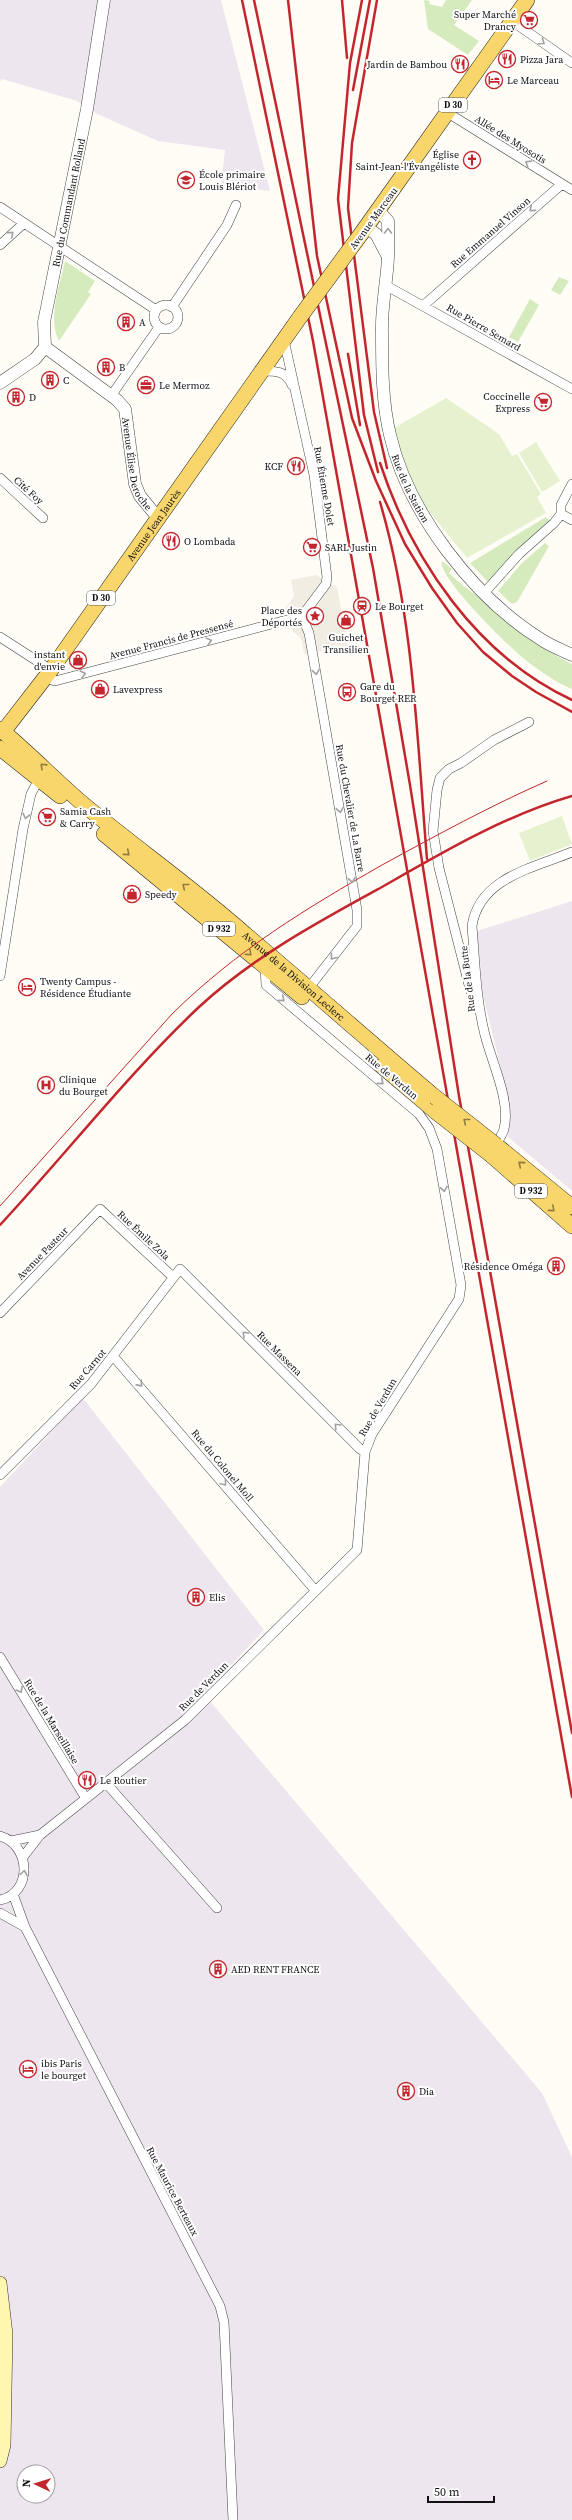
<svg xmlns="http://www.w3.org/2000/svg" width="572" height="2520" font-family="'Source Serif 4',serif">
<rect width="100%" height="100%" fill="#fffdf5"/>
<path fill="#eee6ef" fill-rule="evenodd" d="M0 0H221L270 191 221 186 225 150 158 141 95 113 77 101 2 79 0 81Z
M572 901V1191L508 1137 506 1089 483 995 477 931Z
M83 1398 264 1630 204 1694 542 2093 572 2157V2520H0V1487ZM24 2472H48V2496H24Z"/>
<path fill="#d5ebbd" d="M424 0 430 1 429 4 442 7 446 0H472L454 25 479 41 468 55 428 29Z
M65 261 95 281 88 292 91 294 59 341C47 317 60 286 65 261Z
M559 277 569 281 560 295 551 290Z
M530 299 539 305 518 342 509 337Z
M546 517 550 522 488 582 470 563Z
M545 543 549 546 517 602 512 604 498 591 521 564Z
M442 561 452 569 449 573C459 583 471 591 483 601 512 623 539 648 572 664V689C557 683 541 672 528 662 513 651 436 576 442 561Z"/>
<path fill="#e6f2cf" d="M446 398 499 434 512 456 517 454 541 494 537 497 546 513 467 558 424 505 400 456 394 428Z
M536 442 560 481 542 492 519 453Z
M562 816 572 844 530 861 519 833Z"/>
<path fill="#f1ede2" d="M316 575 337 587 348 646 304 654 302 641 298 635 293 632 285 609 294 596 291 580Z"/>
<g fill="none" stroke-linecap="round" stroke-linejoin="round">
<g stroke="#444" stroke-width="10">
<path id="minor" d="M512 21 572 63
M448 113 572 190
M0 207 156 310
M0 245 23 224
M385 285 572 389
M424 305 562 184
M154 317a12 12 0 1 1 24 0a12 12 0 1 1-24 0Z
M172 307 227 225 236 205
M284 340 314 475 327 577 326 584 302 616
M262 371C277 371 286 371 292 385
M111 396 159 327
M0 478 43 518
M561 514 572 520
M485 592 519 554 554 523 561 514V505L572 484
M302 616 309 633 357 910V926L308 989
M0 637 51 670
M45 678 55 681 302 616
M0 976 23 829 31 794 39 779
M478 1008 470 989 439 868 433 831 437 790 440 778 449 769 461 763 494 740 529 722
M494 1149C497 1142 502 1136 504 1129 511 1101 492 1063 485 1035 476 1000 475 962 472 926 479 878 533 868 572 852
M0 1313 100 1209 173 1277
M113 1356 315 1590
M0 1475 91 1384 180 1269 360 1449 365 1452
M0 1657 85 1797
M105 1782 217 1908
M0 1836C31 1845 33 1893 0 1900
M11 1841 40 1835
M23 1857 40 1835 185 1720 357 1550 365 1452 372 1434 459 1299 461 1285 437 1149 429 1128 419 1114 266 985 265 967
M13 1894 25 1927 220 2306 224 2322 233 2520
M0 1913 25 1927"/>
</g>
<g stroke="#444" stroke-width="13">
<g id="tertiary">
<path id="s1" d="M378 210 388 221C388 233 389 245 388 257 387 282 381 307 382 333 382 366 382 402 390 435 408 513 474 598 542 640 551 646 562 650 572 655"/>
<path d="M367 228 376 234 387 255"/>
<path id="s2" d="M45 347 117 400 125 409 135 484 140 496 159 519"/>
<path id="s3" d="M0 383 35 359 45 347 44 322 87 109 104 0"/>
</g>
</g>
<g stroke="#333" stroke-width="14">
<path id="secondary" d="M0 2283 6 2334 4 2445 0 2461"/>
</g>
<g stroke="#222" stroke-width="16">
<g id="primary">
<path d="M361 234 527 0"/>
<path id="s4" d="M0 729C29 753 54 779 83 804 136 848 193 888 245 934 309 988 371 1043 435 1097"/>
<path id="s5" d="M3 732 51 670 300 317"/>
<path d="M0 748 60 796"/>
<path d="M104 834 302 997"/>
<path d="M382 1066 436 1112"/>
<path d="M496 1145 572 1207"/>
<path d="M491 1155 572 1226"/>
</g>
</g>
<use href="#minor" stroke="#fff" stroke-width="9"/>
<use href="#tertiary" stroke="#fff" stroke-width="12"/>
<use href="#secondary" stroke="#fff6b0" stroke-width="13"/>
<use href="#primary" stroke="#f9d66b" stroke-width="15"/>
<path stroke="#c4262e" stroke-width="1" d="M0 1206 172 1014C236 951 305 909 382 865 437 835 490 806 547 781"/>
<path stroke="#c4262e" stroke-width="2.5" d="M242 0 313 341 572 1797
M254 0 373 568 410 785 459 1096 572 1733
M288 0 317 256 352 418 376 481 405 544 432 588 457 623 483 652 512 676 536 692 572 712
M342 0 347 58
M362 0 350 63 338 199 364 415 378 472
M377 0 352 143 348 208 374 412 387 468
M353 90 370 0
M348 354 360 425
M380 463C412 560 477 656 572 700
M380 502C414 617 417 740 427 859
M0 1225C67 1153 128 1074 199 1007 253 957 318 922 382 887 443 852 504 816 572 796"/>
<g stroke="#222" stroke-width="16" stroke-linecap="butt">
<path id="primary-bridge" d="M300 317 361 234
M435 1097 496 1145
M436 1112 491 1155"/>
</g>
<use href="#primary-bridge" stroke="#f9d66b" stroke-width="15"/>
</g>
<defs><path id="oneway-chevron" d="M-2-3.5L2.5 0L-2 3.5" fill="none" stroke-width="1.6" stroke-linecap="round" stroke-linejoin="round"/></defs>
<g stroke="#a0a0a0">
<use href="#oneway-chevron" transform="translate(542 42) rotate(35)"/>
<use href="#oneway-chevron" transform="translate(528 163) rotate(-148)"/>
<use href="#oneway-chevron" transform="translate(532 209) rotate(140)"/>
<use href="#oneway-chevron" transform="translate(388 231) rotate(-90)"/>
<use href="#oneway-chevron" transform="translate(11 234) rotate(-42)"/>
<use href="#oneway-chevron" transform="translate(209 641) rotate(-15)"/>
<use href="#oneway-chevron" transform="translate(316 672) rotate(80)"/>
<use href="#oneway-chevron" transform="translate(83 674) rotate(-14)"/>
<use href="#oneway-chevron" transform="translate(340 810) rotate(80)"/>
<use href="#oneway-chevron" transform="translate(26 816) rotate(103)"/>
<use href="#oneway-chevron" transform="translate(352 880) rotate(80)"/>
<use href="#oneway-chevron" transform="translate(333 957) rotate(128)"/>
<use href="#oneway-chevron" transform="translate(282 999) rotate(40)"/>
<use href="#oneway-chevron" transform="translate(381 1082) rotate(40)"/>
<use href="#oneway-chevron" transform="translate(444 1189) rotate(80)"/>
<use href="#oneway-chevron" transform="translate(245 1334) rotate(-135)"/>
<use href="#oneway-chevron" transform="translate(140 1384) rotate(48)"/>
<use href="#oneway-chevron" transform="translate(337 1426) rotate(-134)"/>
<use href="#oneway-chevron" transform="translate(224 1483) rotate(50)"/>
<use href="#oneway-chevron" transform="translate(20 1690) rotate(59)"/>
<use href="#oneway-chevron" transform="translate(24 1873) rotate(-81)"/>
</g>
<g stroke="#917d42">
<use href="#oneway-chevron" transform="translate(43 766) rotate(-136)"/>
<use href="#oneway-chevron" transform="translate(127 853) rotate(40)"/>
<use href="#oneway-chevron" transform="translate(185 886) rotate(-141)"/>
<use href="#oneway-chevron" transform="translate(249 953) rotate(41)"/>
<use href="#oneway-chevron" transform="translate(466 1121) rotate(-142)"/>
<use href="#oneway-chevron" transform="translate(521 1164) rotate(-140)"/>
<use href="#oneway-chevron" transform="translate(552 1209) rotate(41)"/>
</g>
<defs>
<g id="supermarket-ring" transform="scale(0.9)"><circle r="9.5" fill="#fff" stroke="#c4262e" stroke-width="1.5"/><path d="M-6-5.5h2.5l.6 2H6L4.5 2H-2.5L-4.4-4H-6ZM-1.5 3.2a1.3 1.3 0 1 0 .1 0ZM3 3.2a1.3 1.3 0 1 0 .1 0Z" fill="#c4262e"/></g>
<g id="restaurant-ring" transform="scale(0.9)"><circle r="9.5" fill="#fff" stroke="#c4262e" stroke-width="1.5"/><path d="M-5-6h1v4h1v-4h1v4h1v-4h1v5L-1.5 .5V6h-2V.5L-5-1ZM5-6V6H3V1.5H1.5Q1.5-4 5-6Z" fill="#c4262e"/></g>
<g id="hotel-ring" transform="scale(0.9)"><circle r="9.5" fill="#fff" stroke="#c4262e" stroke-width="1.5"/><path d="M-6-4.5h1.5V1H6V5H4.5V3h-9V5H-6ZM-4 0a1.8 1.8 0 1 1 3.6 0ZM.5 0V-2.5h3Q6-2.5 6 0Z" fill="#c4262e"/></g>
<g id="church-ring" transform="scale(0.9)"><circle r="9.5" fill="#fff" stroke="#c4262e" stroke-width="1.5"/><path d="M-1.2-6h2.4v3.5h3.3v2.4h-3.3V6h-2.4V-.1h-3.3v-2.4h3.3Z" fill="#c4262e"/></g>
<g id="school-ring" transform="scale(0.9)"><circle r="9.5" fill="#fff" stroke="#c4262e" stroke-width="1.5"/><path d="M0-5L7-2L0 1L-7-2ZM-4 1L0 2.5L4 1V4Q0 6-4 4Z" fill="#c4262e"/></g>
<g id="building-ring" transform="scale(0.9)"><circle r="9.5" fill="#fff" stroke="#c4262e" stroke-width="1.5"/><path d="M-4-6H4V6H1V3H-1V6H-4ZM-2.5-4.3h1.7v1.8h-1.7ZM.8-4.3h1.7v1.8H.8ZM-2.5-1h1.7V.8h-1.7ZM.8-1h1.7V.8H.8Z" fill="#c4262e"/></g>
<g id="office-ring" transform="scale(0.9)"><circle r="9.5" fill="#fff" stroke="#c4262e" stroke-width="1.5"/><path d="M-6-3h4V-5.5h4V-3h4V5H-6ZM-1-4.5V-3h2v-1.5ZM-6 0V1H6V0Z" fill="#c4262e"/></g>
<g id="station-ring" transform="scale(0.9)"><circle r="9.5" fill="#fff" stroke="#c4262e" stroke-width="1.5"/><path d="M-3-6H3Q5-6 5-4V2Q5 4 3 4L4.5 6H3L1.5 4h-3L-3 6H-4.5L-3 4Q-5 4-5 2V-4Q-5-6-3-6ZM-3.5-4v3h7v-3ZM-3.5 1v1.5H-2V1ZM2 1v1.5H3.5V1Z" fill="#c4262e"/></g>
<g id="sight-ring" transform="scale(0.9)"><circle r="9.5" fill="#fff" stroke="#c4262e" stroke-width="1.5"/><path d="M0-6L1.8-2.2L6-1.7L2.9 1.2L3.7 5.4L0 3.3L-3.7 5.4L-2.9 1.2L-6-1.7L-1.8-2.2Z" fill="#c4262e"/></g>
<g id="shop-ring" transform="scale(0.9)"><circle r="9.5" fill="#fff" stroke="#c4262e" stroke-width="1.5"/><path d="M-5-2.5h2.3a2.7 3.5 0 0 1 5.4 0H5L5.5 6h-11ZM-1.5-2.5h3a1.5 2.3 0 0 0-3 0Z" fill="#c4262e"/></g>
<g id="bus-ring" transform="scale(0.9)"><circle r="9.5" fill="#fff" stroke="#c4262e" stroke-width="1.5"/><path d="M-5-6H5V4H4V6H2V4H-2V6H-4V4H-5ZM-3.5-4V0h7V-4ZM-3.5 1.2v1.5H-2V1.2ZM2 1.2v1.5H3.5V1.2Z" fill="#c4262e"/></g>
<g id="hospital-ring" transform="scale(0.9)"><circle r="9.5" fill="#fff" stroke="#c4262e" stroke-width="1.5"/><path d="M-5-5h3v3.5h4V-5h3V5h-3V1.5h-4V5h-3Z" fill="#c4262e"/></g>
</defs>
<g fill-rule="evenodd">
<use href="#supermarket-ring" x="529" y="20"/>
<use href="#restaurant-ring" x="507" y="59"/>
<use href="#restaurant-ring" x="460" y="64"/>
<use href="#hotel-ring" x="494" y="80"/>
<use href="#church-ring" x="472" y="160"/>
<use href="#school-ring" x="186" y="180"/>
<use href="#building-ring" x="126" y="322"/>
<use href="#building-ring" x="106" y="367"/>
<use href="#building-ring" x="50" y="380"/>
<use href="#office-ring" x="146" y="385"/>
<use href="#building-ring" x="16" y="397"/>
<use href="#supermarket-ring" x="543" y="402"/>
<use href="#restaurant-ring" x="296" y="466"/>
<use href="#restaurant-ring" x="171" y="541"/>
<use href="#supermarket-ring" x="312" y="547"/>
<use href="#station-ring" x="362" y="606"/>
<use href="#sight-ring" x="315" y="616"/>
<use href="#shop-ring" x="346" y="620"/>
<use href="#shop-ring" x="78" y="660"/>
<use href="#shop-ring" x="100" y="689"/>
<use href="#bus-ring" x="347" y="692"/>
<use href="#supermarket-ring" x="47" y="817"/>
<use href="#shop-ring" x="132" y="894"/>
<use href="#hotel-ring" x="27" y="987"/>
<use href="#hospital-ring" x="46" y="1085"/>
<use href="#building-ring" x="556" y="1266"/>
<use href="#building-ring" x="196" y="1597"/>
<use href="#restaurant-ring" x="87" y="1780"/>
<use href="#building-ring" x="218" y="1969"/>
<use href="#hotel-ring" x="28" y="2069"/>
<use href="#building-ring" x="406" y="2091"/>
</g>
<g text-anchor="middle" stroke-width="4" stroke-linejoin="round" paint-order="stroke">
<g fill="#fff" stroke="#585858" stroke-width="1">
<rect x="439" y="98" width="28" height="14" rx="3"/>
<rect x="87" y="591" width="28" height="14" rx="3"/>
<rect x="203" y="922" width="32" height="14" rx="3"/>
<rect x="515" y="1184" width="32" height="14" rx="3"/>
</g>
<g font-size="9" font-weight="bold" fill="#111">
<text x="453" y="108">D 30</text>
<text x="101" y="601">D 30</text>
<text x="219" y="932">D 932</text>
<text x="531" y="1194">D 932</text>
</g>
<g font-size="10" fill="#111" stroke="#fff" text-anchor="start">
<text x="516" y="18" text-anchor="end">Super Marché<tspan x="516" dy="12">Drancy</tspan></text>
<text x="520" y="63">Pizza Jara</text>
<text x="447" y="68" text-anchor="end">Jardin de Bambou</text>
<text x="507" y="84">Le Marceau</text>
<text x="459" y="158" text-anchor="end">Église<tspan x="459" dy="12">Saint-Jean-l'Évangéliste</tspan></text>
<text x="199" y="178">École primaire<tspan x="199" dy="12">Louis Blériot</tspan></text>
<text x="139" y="326">A</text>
<text x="119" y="371">B</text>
<text x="63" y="384">C</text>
<text x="159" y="389">Le Mermoz</text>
<text x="530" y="400" text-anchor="end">Coccinelle<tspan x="530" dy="12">Express</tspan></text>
<text x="29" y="401">D</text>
<text x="283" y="470" text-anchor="end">KCF</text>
<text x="184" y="545">O Lombada</text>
<text x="325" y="551">SARL Justin</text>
<text x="375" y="610">Le Bourget</text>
<text x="302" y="614" text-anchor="end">Place des<tspan x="302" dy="12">Déportés</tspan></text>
<text x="346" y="641" text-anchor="middle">Guichet<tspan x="346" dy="12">Transilien</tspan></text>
<text x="65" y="658" text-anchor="end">instant<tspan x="65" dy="12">d'envie</tspan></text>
<text x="360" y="690">Gare du<tspan x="360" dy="12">Bourget RER</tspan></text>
<text x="113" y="693">Lavexpress</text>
<text x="60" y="815">Samia Cash<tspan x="60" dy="12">&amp; Carry</tspan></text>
<text x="145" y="898">Speedy</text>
<text x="40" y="985">Twenty Campus -<tspan x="40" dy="12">Résidence Étudiante</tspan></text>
<text x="59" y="1083">Clinique<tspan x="59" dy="12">du Bourget</tspan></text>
<text x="543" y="1270" text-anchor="end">Résidence Oméga</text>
<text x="209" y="1601">Elis</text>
<text x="100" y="1784">Le Routier</text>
<text x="231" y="1973">AED RENT FRANCE</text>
<text x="41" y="2067">ibis Paris<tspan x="41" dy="12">le bourget</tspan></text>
<text x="419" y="2095">Dia</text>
</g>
<g font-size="10" fill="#111" stroke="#fff">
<text transform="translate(511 139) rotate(32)" y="4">Allée des Myosotis</text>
<text dy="4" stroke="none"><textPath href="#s3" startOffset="205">Rue du Commandant Rolland</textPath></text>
<text transform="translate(373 218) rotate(-54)" y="4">Avenue Marceau</text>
<text transform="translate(490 232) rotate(-41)" y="4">Rue Emmanuel Vinson</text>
<text transform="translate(484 327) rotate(30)" y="4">Rue Pierre Semard</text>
<text dy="4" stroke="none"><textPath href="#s2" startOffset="158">Avenue Élise Deroche</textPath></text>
<text transform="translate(325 486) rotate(80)" y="4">Rue Étienne Dolet</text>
<text dy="4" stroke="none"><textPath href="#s1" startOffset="287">Rue de la Station</textPath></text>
<text transform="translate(29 490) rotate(42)" y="4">Cité Foy</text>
<text dy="4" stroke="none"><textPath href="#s5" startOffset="256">Avenue Jean Jaurès</textPath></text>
<text transform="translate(171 639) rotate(-15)" y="4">Avenue Francis de Pressensé</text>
<text transform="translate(351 808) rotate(80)" y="4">Rue du Chevalier de La Barre</text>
<text dy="4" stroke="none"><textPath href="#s4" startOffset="384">Avenue de la Division Leclerc</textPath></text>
<text transform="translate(467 979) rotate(-97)" y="4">Rue de la Butte</text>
<text transform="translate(392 1076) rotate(40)" y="4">Rue de Verdun</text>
<text transform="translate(144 1235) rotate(43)" y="4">Rue Émile Zola</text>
<text transform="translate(42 1253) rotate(-46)" y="4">Avenue Pasteur</text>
<text transform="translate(280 1353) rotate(45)" y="4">Rue Massena</text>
<text transform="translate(87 1369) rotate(-49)" y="4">Rue Carnot</text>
<text transform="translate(377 1407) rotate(-60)" y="4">Rue de Verdun</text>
<text transform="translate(223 1465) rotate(50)" y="4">Rue du Colonel Moll</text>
<text transform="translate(203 1686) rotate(-45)" y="4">Rue de Verdun</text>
<text transform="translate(52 1721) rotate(59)" y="4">Rue de la Marseillaise</text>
<text transform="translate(173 2191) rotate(62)" y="4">Rue Maurice Berteaux</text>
</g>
</g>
<g transform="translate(36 2484) rotate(274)"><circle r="19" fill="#ffffff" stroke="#a0a0a0"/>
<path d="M0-3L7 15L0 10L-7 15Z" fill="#c4262e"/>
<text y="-6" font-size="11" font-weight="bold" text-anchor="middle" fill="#111111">N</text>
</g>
<path d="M428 2496v6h66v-6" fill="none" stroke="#111111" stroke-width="2"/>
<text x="434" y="2496" font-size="12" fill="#111111" stroke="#ffffff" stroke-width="3" paint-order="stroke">50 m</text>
</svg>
